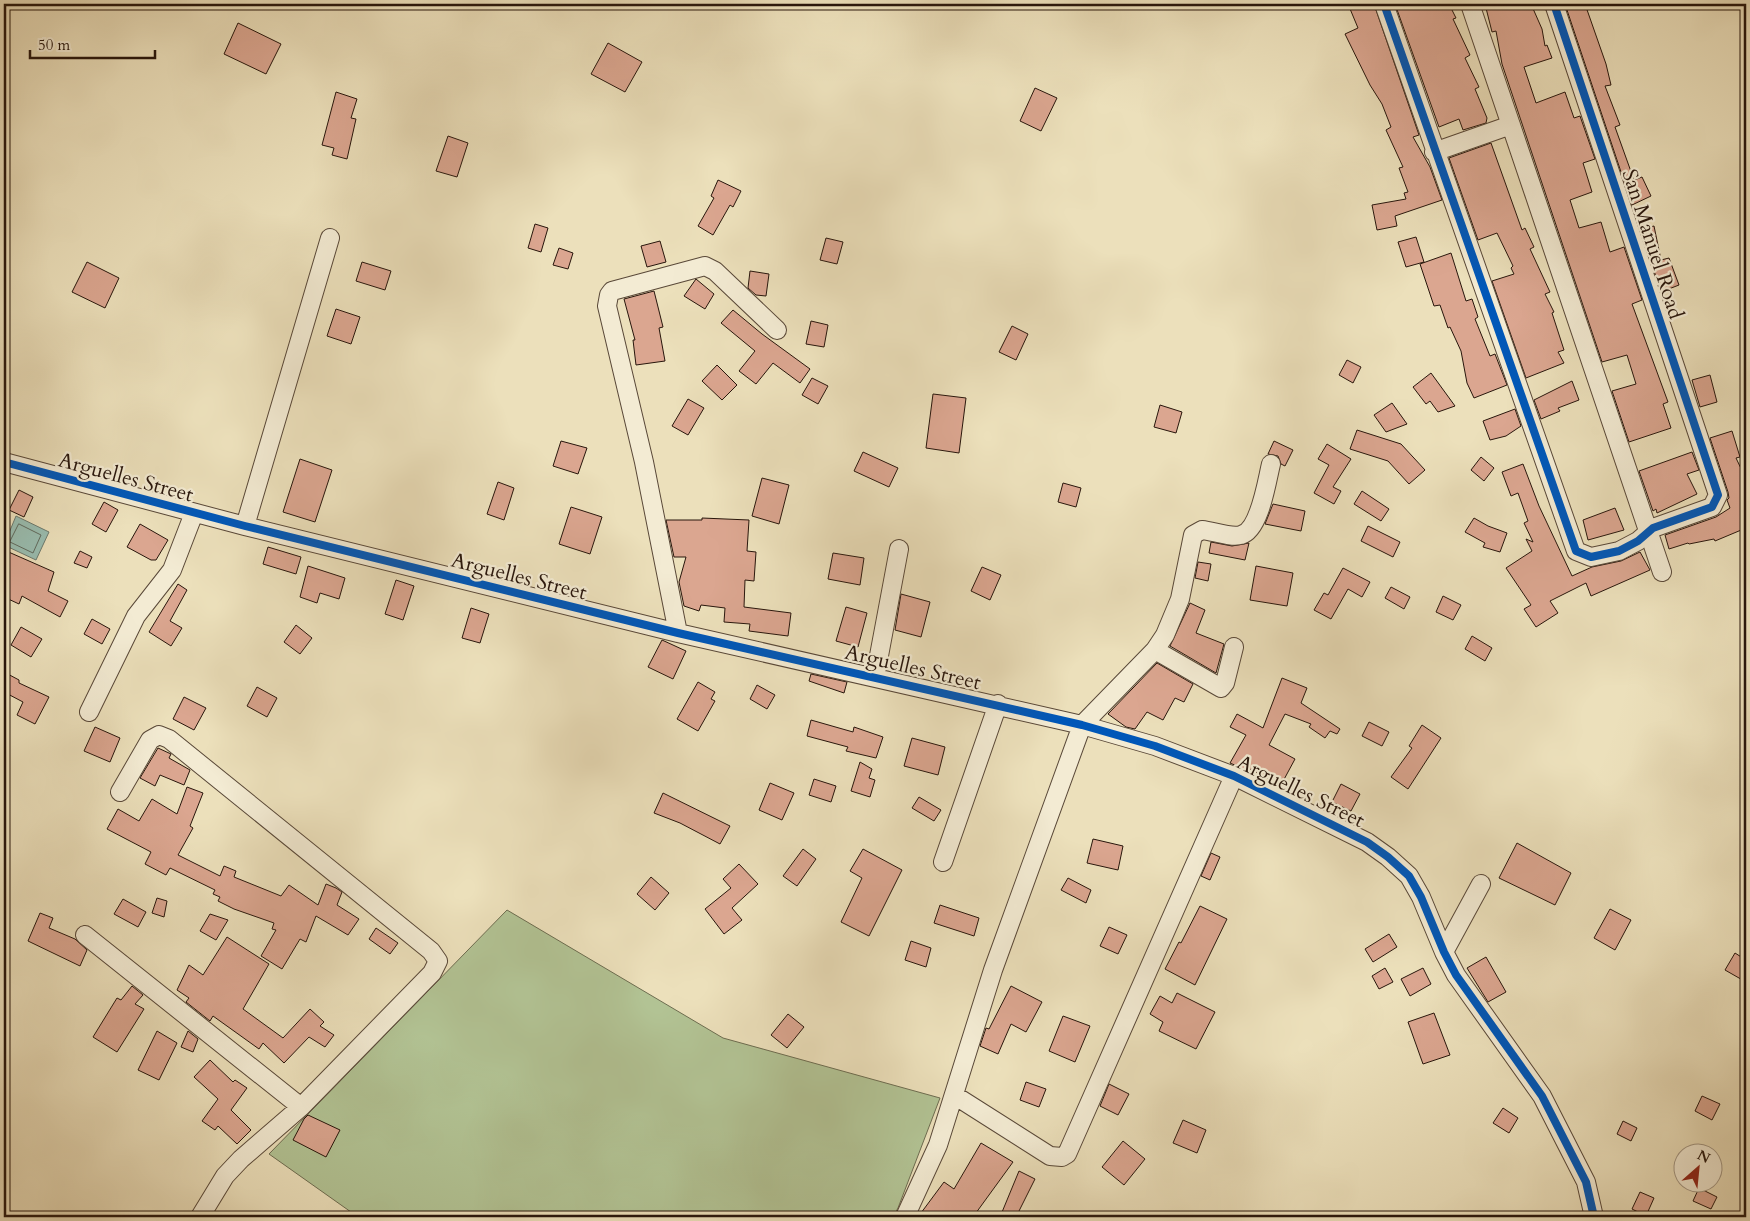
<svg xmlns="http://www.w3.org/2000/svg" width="1750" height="1221" font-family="Cardo,serif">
<rect width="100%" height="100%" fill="#ece0bb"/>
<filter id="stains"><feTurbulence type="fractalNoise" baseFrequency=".004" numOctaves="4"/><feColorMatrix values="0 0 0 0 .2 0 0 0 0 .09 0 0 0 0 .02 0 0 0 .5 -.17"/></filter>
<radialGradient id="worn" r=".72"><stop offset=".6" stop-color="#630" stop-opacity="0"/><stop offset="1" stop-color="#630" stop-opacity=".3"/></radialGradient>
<path fill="#b2c394" stroke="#6d6c50" d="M507 910 723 1038 940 1098 898 1208 893 1217H358L269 1154Z"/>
<path fill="#99bdb0" stroke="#6c7a6e" d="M16 516 49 532 36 560 4 545Z"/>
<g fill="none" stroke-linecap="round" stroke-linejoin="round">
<path stroke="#606a5e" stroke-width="1" d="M19 524 41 535 33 553 10 542Z"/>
</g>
<path fill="#dba690" stroke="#28160c" d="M1348 4H1374L1419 135 1413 137 1430 167 1442 200 1395 216 1397 226 1377 230 1372 205 1406 199 1404 193 1408 192 1399 168 1403 167 1386 130 1391 127 1382 104 1370 85 1345 34 1358 28Z
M1395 4H1449L1456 18 1453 19 1470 55 1465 58 1479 87 1475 89 1487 118 1486 123 1463 130 1459 119 1439 127Z
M1485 4H1531L1542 29 1545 46 1547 45 1552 58 1524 67 1536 103 1565 92 1574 118 1580 116 1595 159 1583 163 1592 192 1570 200 1579 228 1601 222 1610 252 1624 247 1642 300 1632 304 1668 402 1663 404 1671 428 1629 442 1612 391 1636 384 1627 355 1602 362 1502 64 1496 31 1492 32Z
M1565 4H1585L1606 64 1611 85 1605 86 1620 125 1615 127 1634 180 1642 177 1651 196 1632 205Z
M238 23 281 44 266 74 224 54Z
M608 43 642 62 625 92 591 74Z
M1035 88 1057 98 1041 131 1020 121Z
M336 92 357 99 351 118 356 119 347 159 332 155 334 148 322 145Z
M448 136 468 143 457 177 436 171Z
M1491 143 1522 230 1525 228 1534 247 1530 249 1550 292 1545 294 1554 312 1552 313 1564 350 1558 352 1564 363 1526 378 1492 281 1514 274 1511 268 1513 266 1497 233 1478 240 1449 158Z
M718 180 741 191 733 207 730 205 713 235 698 226 714 198 711 196Z
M1641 209 1650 227 1654 226 1661 260 1669 258 1679 285 1661 292 1635 213Z
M535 224 548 228 541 252 528 248Z
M1416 237 1424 262 1406 267 1398 242Z
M826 238 843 242 837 264 820 260Z
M660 241 666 262 647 267 641 246Z
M559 248 573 253 568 269 553 265Z
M1451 253 1466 301 1472 299 1478 317 1475 319 1490 356 1495 354 1507 385 1474 398 1467 383 1461 351 1450 327 1448 328 1440 305 1434 306 1420 264Z
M87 262 119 278 105 308 72 292Z
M362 262 391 271 385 290 356 281Z
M750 271 769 274 766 296 756 295 748 288Z
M696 279 714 294 705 309 684 296Z
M654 291 663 327 659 328 665 361 636 365 633 340H635L624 299Z
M336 309 360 317 351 344 327 336Z
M733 310 762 334 810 369 800 383 773 363 756 384 739 371 755 351 721 323Z
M811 321 828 325 824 347 806 344Z
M1012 326 1028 334 1016 360 999 352Z
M1347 360 1361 367 1353 383 1339 375Z
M717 365 737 385 722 400 702 381Z
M1431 373 1455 406 1438 412 1430 401 1426 404 1413 387Z
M1710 375 1717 402 1700 407 1692 380Z
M812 378 828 386 818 404 802 395Z
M1572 381 1579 400 1558 408 1560 411 1541 419 1534 400Z
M933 394 966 398 959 453 926 448Z
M688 399 704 408 688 435 672 426Z
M1392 403 1407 424 1386 432 1374 415Z
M1160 405 1182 412 1176 433 1154 427Z
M1515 409 1521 426 1506 436 1490 440 1483 421Z
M1357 430 1401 444 1425 470 1409 484 1388 461 1350 449Z
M1732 431 1740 457 1736 458 1746 479V528L1715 541 1714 539 1689 544 1688 543 1669 549 1665 535 1716 517 1730 508 1727 500 1729 498 1728 492 1710 438Z
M561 441 587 448 578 474 553 466Z
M1274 441 1293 450 1285 466 1281 464 1278 456 1268 454Z
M1327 444 1351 459 1333 487 1341 491 1334 504 1314 493 1329 465 1318 459Z
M863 452 898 468 889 487 854 471Z
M1692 452 1699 470 1687 474 1697 494 1657 513 1656 509 1653 511 1639 471Z
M1481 457 1494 468 1484 481 1471 470Z
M300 459 332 470 315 522 283 512Z
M1523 464 1539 506 1572 576 1592 567 1621 561 1640 552 1650 570 1591 596 1586 583 1550 601 1558 613 1536 627 1524 609 1531 605 1506 568 1532 551 1526 539 1533 542 1524 523 1528 521 1518 493 1511 496 1502 472Z
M762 478 789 485 779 524 752 516Z
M498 482 514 488 504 520 487 514Z
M1063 483 1081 488 1076 507 1058 502Z
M19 490 33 497 24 517 9 510Z
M1362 491 1389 509 1381 521 1354 504Z
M104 502 118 510 106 532 92 524Z
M1273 504 1305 511 1301 531 1265 524Z
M571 507 602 517 590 554 559 544Z
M1615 508 1624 530 1588 540 1583 520Z
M702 518 749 520 747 551 756 552 754 581 745 580 744 607 791 613 788 636 749 631 750 624 724 622 725 608 701 605 699 611 684 606 679 582 686 557H674L666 520H702Z
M1474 518 1488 526 1507 533 1500 552 1483 547 1485 543 1465 532Z
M140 524 168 540 156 560H151L127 547Z
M1368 526 1400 542 1393 557 1361 541Z
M1211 542 1232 546 1249 543 1245 560 1209 553Z
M268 547 301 557 296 574 263 564Z
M4 550 54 572 48 591 68 601 60 617 22 596 19 604 4 597Z
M80 551 92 557 87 568 74 563Z
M833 553 864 558 860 585 828 579Z
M1198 562 1211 564 1208 581 1195 578Z
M308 566 345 578 339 599 320 593 317 603 300 597Z
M1256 566 1293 573 1287 606 1250 600Z
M982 567 1001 575 990 600 971 591Z
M1343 568 1370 582 1362 597 1348 589 1331 619 1314 610 1324 593 1328 595Z
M396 580 414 586 403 620 385 614Z
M178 584 187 590 170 621 182 628 171 646 149 632Z
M1391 587 1410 597 1404 609 1385 598Z
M901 594 930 602 921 637 895 630Z
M1443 596 1461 605 1453 620 1436 612Z
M1190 603 1205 610 1196 633 1224 644 1216 673 1170 646Z
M846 607 867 613 858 647 836 641Z
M471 608 489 614 480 643 462 638Z
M92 619 110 629 102 644 84 634Z
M296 625 312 638 300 654 284 642Z
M21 627 42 639 31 657 11 645Z
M1472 636 1492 648 1485 661 1465 649Z
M662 640 686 651 673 679 648 667Z
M1157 663 1193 684 1184 702 1175 698 1163 720 1147 712 1135 729 1126 727 1108 714Z
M4 672 19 680V683L49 697 35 724 17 715 23 702 4 692Z
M811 674 847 682 844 693 809 681Z
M1282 678 1307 688 1301 703 1340 729 1337 734 1330 731 1325 738 1309 727 1311 724 1285 714 1269 745 1295 759 1281 785 1248 768 1246 770 1230 763 1246 735 1230 727 1237 714 1263 728Z
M698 682 715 692 711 699 715 701 698 731 677 719Z
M757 685 775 695 767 709 750 699Z
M257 687 277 698 267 717 247 706Z
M184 697 206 708 194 730 173 719Z
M811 720 853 732 854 727 883 737 876 758 846 751 848 747 807 736Z
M1369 722 1389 732 1382 746 1362 736Z
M1422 725 1441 738 1408 789 1391 777 1412 748 1409 746Z
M95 727 120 738 110 762 84 751Z
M912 738 945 747 938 775 904 766Z
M158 748 171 754 169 758 190 770 184 785 160 775 155 786 140 778Z
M860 762 872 769 869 778 875 780 870 797 851 791Z
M814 779 836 786 831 802 809 795Z
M770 783 794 793 782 820 759 810Z
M1341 784 1360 794 1351 811 1332 802Z
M187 787 203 793 190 826 193 828 178 855 220 876 224 866 236 871 234 877 281 896 289 885 318 905 326 884 336 888 342 892 337 905 359 919 348 935 316 916 306 942 300 939 282 969 261 956 276 930 272 929 274 923 234 909 218 901 220 897 213 894 215 890 170 868 166 875 145 864 151 852 107 829 118 809 139 821 152 799 177 814Z
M663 793 730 826 720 844 680 823 654 813Z
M919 797 941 810 934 821 912 808Z
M1093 839 1123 846 1118 870 1087 863Z
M1517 843 1571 873 1555 905 1499 878Z
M803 849 816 859 797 886 783 876Z
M863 849 902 870 869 936 841 922 862 878 850 871Z
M1211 853 1220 857 1210 880 1201 876Z
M739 864 758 884 732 908 742 920 724 934 705 909 731 888 723 879Z
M651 877 669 893 655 910 637 894Z
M1068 878 1091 890 1086 903 1061 890Z
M157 898 167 901 164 917 152 913Z
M123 899 146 912 138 927 114 914Z
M940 905 979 918 974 936 934 923Z
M1200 906 1227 919 1195 985 1165 969 1179 942 1181 943Z
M1610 909 1631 920 1615 950 1594 938Z
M40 913 53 918 49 928 75 939 87 950 80 966 28 941Z
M210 914 228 920 216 940 200 931Z
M1109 927 1127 935 1118 954 1100 946Z
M376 928 398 943 390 954 369 939Z
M1389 934 1397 947 1373 962 1365 949Z
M227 937 269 964 243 1009 283 1038 310 1009 324 1022 320 1026 334 1035 325 1047 309 1037 284 1063 263 1043 259 1049 213 1016 210 1021 186 1002 189 998 177 990 189 965 203 975Z
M911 941 931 948 926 967 905 960Z
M1735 953 1746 960V982L1725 970Z
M1486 957 1506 992 1488 1002 1467 968Z
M1385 968 1393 982 1379 989 1372 976Z
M1423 968 1431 984 1410 996 1401 979Z
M132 986 143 995 135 1004 144 1009 117 1052 93 1037 117 998 121 1000Z
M1011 986 1042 1002 1026 1032 1011 1024 998 1054 980 1046 986 1028 989 1029Z
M1177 993 1215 1012 1196 1049 1159 1031 1163 1022 1150 1014 1160 996 1172 1003Z
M1434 1013 1450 1055 1423 1064 1408 1022Z
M788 1014 804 1027 787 1048 771 1035Z
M1063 1016 1090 1026 1075 1062 1049 1051Z
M157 1031 177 1043 159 1080 138 1070Z
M188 1031 198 1039 193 1052 181 1047Z
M210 1060 233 1082 235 1080 247 1088 231 1110 251 1130 237 1144 218 1126 215 1130 202 1121 218 1099 194 1077Z
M1026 1082 1046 1089 1039 1107 1020 1100Z
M1109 1084 1129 1094 1118 1115 1100 1106Z
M1702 1096 1720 1104 1712 1120 1695 1111Z
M1503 1108 1518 1118 1509 1133 1493 1123Z
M308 1115 340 1130 326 1157 293 1140 304 1119Z
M1183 1120 1206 1130 1197 1153 1173 1143Z
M1623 1121 1637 1128 1631 1141 1617 1134Z
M1123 1141 1145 1159 1124 1185 1102 1167Z
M981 1143 1013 1162 973 1217H918L944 1182 954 1189Z
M1019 1171 1035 1179 1016 1217H1000Z
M1699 1188 1717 1197 1711 1209 1693 1201Z
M1640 1192 1654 1198 1646 1216 1632 1209Z"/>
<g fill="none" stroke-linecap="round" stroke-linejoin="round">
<g stroke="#594838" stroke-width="20">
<path id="minor" d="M1384 4 1576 551 1591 557 1619 551 1638 541 1653 528 1712 507 1718 495 1554 4
M1470 4 1662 572
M1434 152 1511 125
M4 462 245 526 678 633 1082 725 1155 746 1234 776 1367 842 1388 857 1409 876 1421 897 1444 952 1456 975 1542 1096 1586 1182 1594 1217
M245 526 330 238
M678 633 644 462 607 306 609 295 612 291 705 266 715 271 777 330
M1155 650 1221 688 1225 683 1234 647
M875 677 899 549
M89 712 136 616 172 570 194 513
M120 792 150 740 159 735 169 739 431 951 438 961 432 973 301 1107 241 1159 225 1176 200 1217
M943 862 998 704
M85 935 301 1107
M1444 952 1481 884
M954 1095 1050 1156 1062 1157 1067 1154 1234 776
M905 1217 938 1145 993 970 1082 725 1155 650 1165 635 1180 599 1193 535 1202 530C1213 531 1231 538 1241 535 1260 530 1267 480 1271 464"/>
</g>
<use href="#minor" stroke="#f3ebd3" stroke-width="18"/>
<g stroke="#f3ebd3" stroke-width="11">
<path id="cycleway" d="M1384 4 1576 551 1591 557 1619 551 1638 541 1653 528 1712 507 1718 495 1554 4
M4 462 245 526 678 633 1082 725 1155 746 1234 776 1367 842 1388 857 1409 876 1421 897 1444 952 1456 975 1542 1096 1586 1182 1594 1217"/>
</g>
<use href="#cycleway" stroke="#0057b8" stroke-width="8"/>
</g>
<g text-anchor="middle" stroke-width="4.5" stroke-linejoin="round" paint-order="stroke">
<g font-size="21" fill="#28160c" stroke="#f3ebd3">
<text transform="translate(1653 244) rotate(72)" y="7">San Manuel Road</text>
<text transform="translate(126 477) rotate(15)" y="7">Arguelles Street</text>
<text transform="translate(519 576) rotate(14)" y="7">Arguelles Street</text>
<text transform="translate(913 667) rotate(13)" y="7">Arguelles Street</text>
<text transform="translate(1301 791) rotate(26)" y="7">Arguelles Street</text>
</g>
</g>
<rect width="1750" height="1221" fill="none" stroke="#ece0bb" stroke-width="20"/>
<rect x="5" y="5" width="1740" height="1211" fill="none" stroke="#28160c" stroke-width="2.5"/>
<rect x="10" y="10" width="1730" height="1201" fill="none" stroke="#28160c"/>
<g transform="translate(1698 1168) rotate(27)"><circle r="24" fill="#f3ebd3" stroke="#a29683"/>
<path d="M0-4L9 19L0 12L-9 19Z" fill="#8f2418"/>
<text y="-8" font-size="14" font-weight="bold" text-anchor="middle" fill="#28160c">N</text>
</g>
<path d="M30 50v8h125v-8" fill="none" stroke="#28160c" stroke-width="2.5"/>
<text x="38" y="50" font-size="15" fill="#28160c" stroke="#f3ebd3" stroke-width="4" paint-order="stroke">50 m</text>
<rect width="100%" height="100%" filter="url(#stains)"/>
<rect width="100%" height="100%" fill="url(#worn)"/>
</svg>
